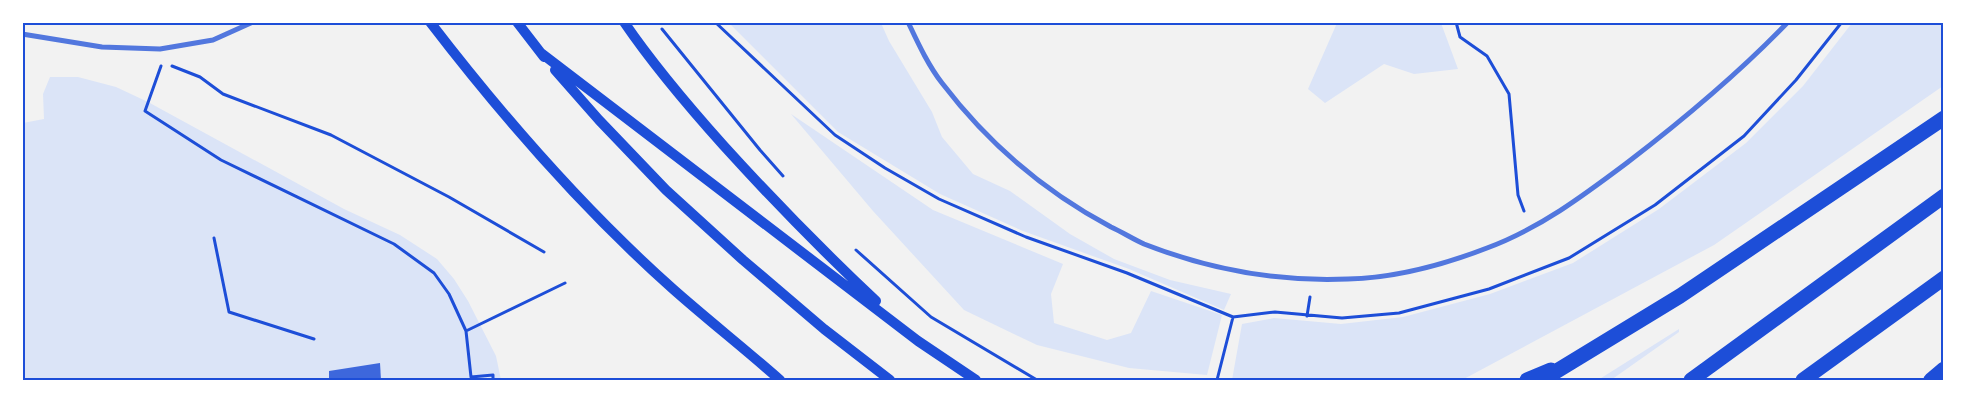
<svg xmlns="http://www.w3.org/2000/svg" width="1966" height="403" font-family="Manrope,sans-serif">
<rect width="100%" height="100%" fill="#f2f2f2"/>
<path fill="#dbe4f7" d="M729 23H881L889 41 932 112 942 137 973 174 1010 191 1070 234 1114 259 1170 280 1231 294 1224 310 1129 269 1023 231 940 194 838 132Z
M1337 23H1441L1458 69 1414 74 1384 64 1325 103 1308 89Z
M1852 23H1943V86L1714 245 1462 380H1232L1242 324 1274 318 1341 324 1403 317 1490 294 1573 263 1659 209 1746 143 1803 86Z
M50 77H78L116 87 148 102 344 209 400 235 437 259 454 279 468 301 496 356 501 380H23V123L44 119 43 94Z
M791 114 933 210 1063 264 1051 294 1054 323 1107 340 1131 333 1151 291 1222 315 1207 375 1129 368 1037 345 964 310 873 211Z
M1679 329V332L1611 380H1598Z"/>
<path fill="#3d67dc" d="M380 363 381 380H329V371Z"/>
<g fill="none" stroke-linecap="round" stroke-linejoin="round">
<path stroke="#1d4ed8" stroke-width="3" d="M715 22 835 135 885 168 939 199 1026 237 1127 273 1233 317 1275 312 1342 318 1399 313 1489 289 1569 258 1655 205 1744 136 1796 80 1842 22
M1456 22 1460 37 1487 56 1509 94 1518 195 1524 211
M662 29 760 150 783 176
M161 66 145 111 221 160 394 244 434 273 449 294 466 331 565 283
M172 66 200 77 223 94 331 135 449 197 544 252
M214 238 229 312 314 339
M856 250 931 317 1037 380
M1307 316 1310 297
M466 331 471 377 493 375V380
M1217 380 1233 317"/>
<path stroke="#5277de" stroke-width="5" d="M908 22C918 43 928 65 942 83 987 142 1045 192 1111 227 1122 232 1133 239 1144 244 1208 269 1279 282 1348 279 1395 278 1443 265 1487 248 1539 229 1584 195 1628 162 1684 119 1739 73 1788 22
M22 34 102 47 160 49 213 40 253 22"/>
<path stroke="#1d4ed8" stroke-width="10" d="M430 22C503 117 583 209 673 289 708 320 745 349 780 380
M517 22 544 57
M624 22C654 66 689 107 724 146 773 200 823 251 876 301
M541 53 918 341 976 380
M555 70 599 120 666 190 743 260 824 329 890 380"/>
<path stroke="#1d4ed8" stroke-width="15" d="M1527 380 1551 370
M1542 380 1680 296 1944 118
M1691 380 1944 196
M1803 380 1944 278
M1931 380 1944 369"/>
</g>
<rect width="1966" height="403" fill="none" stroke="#ffffff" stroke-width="48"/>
<rect x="24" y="24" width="1918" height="355" fill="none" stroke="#1d4ed8" stroke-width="2"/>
</svg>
